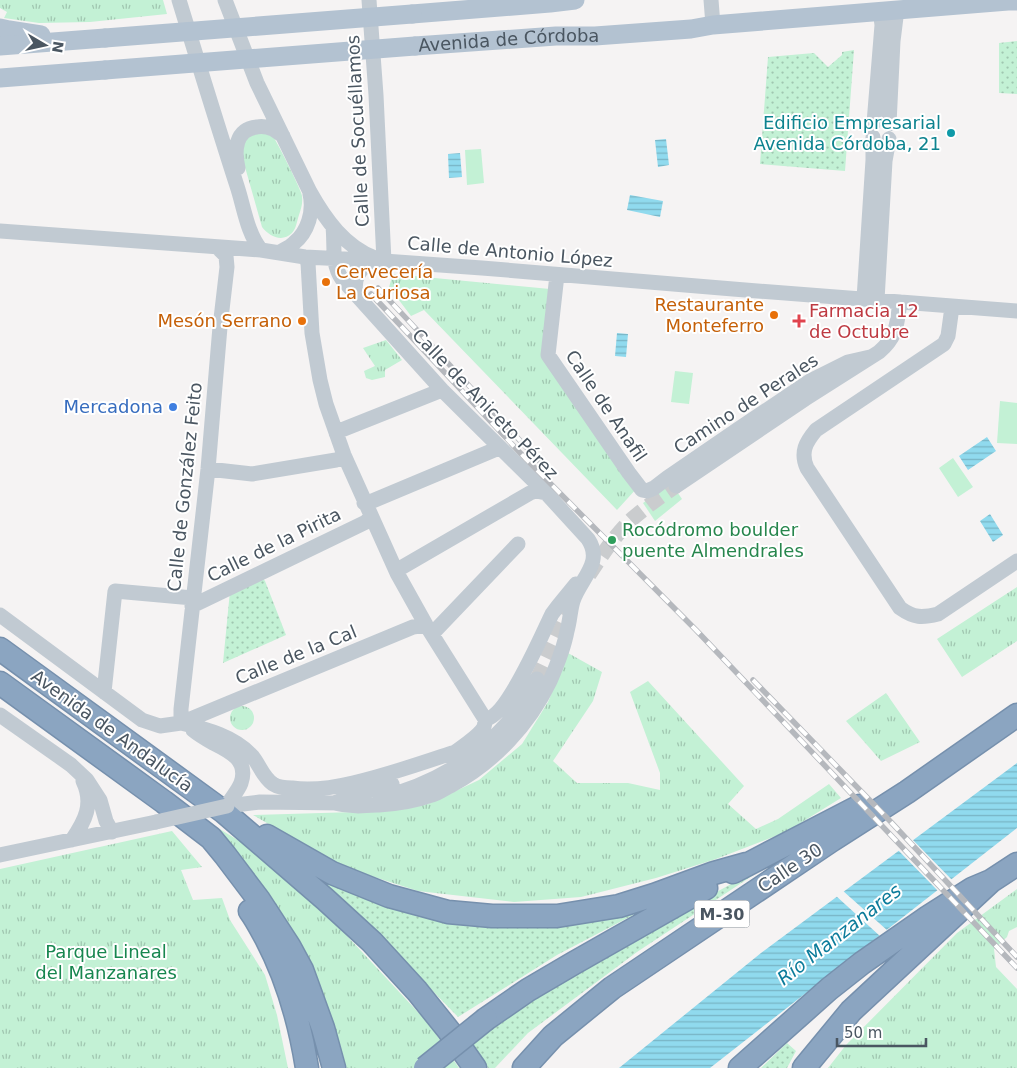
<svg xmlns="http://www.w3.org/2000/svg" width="1017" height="1068" font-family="'DejaVu Sans',sans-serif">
<defs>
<pattern id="grass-dots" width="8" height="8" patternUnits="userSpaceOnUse" patternTransform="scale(1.25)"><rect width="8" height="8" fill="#c3f1d5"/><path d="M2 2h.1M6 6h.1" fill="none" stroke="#a0c6b0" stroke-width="1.8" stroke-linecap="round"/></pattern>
<pattern id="park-tufts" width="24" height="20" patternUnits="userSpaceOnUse" patternTransform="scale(1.25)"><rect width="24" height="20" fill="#c3f1d5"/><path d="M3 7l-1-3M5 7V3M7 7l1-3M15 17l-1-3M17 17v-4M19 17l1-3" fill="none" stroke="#a0c6b0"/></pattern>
<pattern id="water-rules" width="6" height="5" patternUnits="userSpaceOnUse" patternTransform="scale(1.25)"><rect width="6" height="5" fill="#90daee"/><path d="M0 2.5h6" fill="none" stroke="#78b4c4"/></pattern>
</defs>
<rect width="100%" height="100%" fill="#f5f3f3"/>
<path fill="url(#grass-dots)" d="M1017 41V94L999 93V43Z
M854 50 845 171 760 164 768 57 814 53 828 67 842 55V52Z
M261 576 265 581 286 635 223 663 230 591Z
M315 874 350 891 604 919 637 913 557 955 458 1017 346 902Z
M755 874 637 952 528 1033 495 1068H488L471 1044 509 1012 627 941 744 877Z
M787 1043 796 1051 787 1068H761Z"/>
<path fill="url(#park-tufts)" d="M0 0H163L167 14 90 22 39 23 4 18 7 12 0 8Z
M264 130C267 133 271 135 274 138 277 142 302 191 302 196 303 203 301 209 299 215 297 221 296 229 292 233 282 243 269 236 262 227L243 160V141L245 138Z
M393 274 550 289 542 356 637 488 617 510 424 310 411 316 389 287Z
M386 340 402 360 385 370V377L372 380 366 378 364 371 375 366 363 348Z
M1017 587V641L962 677 937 639Z
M568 653 602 672 593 701 553 761 577 783H628L660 790V773L630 692 648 681 744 786 728 804 756 829 778 819 829 784 841 798 786 832 716 859 656 878 581 897 514 902 418 891 340 866 253 815 355 812 428 804 479 780 522 744 548 702Z
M886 693 920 742 881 761 846 721Z
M230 718a12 12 0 1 1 24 0a12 12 0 1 1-24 0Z
M218 828 241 842 322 909 429 1024 459 1068H342L271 904Z
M172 831 202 867 181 870 193 900 222 898 230 920 265 975 277 1015 288 1068H0V869Z
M1017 889V927L1009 931 1007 937 994 949 996 967 1017 989V1068H828L846 1045 957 933Z"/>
<path fill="#c3f1d5" d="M481 149 484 183 467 185 465 150Z
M675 371 693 373 689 404 671 402Z
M1000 401 1017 403V444L997 443Z
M953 458 973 487 958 497 939 468Z
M671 483 682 499 655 521 643 503Z"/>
<path fill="url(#water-rules)" d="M666 139 669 165 658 167 655 140Z
M460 153 462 177 449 178 448 154Z
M630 195 663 201 660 217 627 210Z
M617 333 628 334 626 357 615 356Z
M987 437 996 451 968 470 959 456Z
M990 514 1003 535 993 542 980 521Z
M1017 763V828L710 1068H619L761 953Z"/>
<path fill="#f5f3f3" d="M911 838 953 881 939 892 897 849Z
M842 890 888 931 881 937 835 895Z"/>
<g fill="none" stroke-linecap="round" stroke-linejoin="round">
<path stroke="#caccce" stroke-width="15" stroke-dasharray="15 8" stroke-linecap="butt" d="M589 575C602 555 615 535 632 519 646 507 661 496 676 486
M537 679 569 612"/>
<g stroke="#7690ad" stroke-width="25">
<path id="highway" d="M0 649 224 812 325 899 372 942 417 991 449 1031 475 1068
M0 683 164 802 211 838 225 855 259 900 289 946 302 970 323 1028 334 1068
M267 836 332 873 389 896 448 912 492 916H557L619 906 654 895 714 873 746 864
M733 872 860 806
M250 911C256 919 261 929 266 938 287 978 300 1023 307 1068
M486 1019 528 990 574 963 706 888
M524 1068 553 1036 612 988 832 840 907 792 1017 715
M740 1068 829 989 862 963 928 917 972 889 991 881
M804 1068 851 1011 991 881 1017 864"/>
</g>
<path stroke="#c1cad2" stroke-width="15" d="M179 0C198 62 217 124 237 186 244 207 247 233 261 250
M225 0 257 83 310 192C325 219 345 247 375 258
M369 0 376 95 384 261
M711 0 713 25
M874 123 882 25 880 10
M889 124 893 41 897 9
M238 168C234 151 235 129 257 127 262 126 268 127 273 129 276 131 280 134 283 136
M333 227C335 245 331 263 342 279L442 390 546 493 588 539C604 563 580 579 573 601 570 611 570 621 567 631 564 648 557 665 550 681 529 725 494 762 452 785 445 788 439 793 432 795 415 801 397 804 379 805 363 806 351 807 334 803
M0 231 261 250 305 257 384 261 482 268 733 289 1017 311
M280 252C285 249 290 247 294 243 308 232 314 211 310 194
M305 257 308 263 312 333 320 380 326 404 344 455 397 573 426 625 485 719
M557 275 548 355 629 473 642 490 647 491 654 488 667 478 737 430 810 381 848 362 870 357
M356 294C353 278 359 271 371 260
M864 299 873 160V137
M877 300 885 161 889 139
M952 307 948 336 944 344 816 430C806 442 800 452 807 468L900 608C914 618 922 618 938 614L1017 561
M336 433 339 431 442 390
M208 469 252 474 336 460 341 458 344 455
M676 486 805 399 879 352C897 337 897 324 900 302
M364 503 370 502 494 450 497 445
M397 573 399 569 530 493 536 491 546 493
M192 606 366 522 371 516
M0 615 142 720 160 726 181 723 413 627 426 625
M432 634 518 544
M104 692 115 591 193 598
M0 715 71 765 87 780 100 800 106 821 112 832
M485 719C507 718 542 634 552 614L558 606 576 584
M181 723V709L208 469 220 327 227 267 226 256 217 247
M181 723C206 729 235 736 253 757 260 766 263 777 273 784 279 788 286 788 292 788 313 791 332 788 353 783 388 775 422 763 455 752
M193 730C199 735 206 739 213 743 229 751 249 760 241 783 238 791 231 798 227 806
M449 756C457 751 480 735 484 727 485 724 485 722 485 719
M380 798C447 781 505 742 537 679
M334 803 355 795 392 784
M227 806 260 802 342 803
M72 840C85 821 94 804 83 781
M0 855 156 822"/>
<g stroke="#b3c2d1" stroke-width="19">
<path d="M412 14 550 3 575 0"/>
<path d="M0 28 9 30 41 35"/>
<path d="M0 46 105 38"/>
<path id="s1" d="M415 46 556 36H595L691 29 713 25 1008 1H1017"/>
<path d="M0 78 105 70"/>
</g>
<use href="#highway" stroke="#8ba5c1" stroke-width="22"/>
<g stroke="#b5b8bd" stroke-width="5.5">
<path id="rail" d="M378 288 540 462
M371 294 525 458 696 630 1017 968
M753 680 890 821 1017 957"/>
</g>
<use href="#rail" stroke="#fff" stroke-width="4" stroke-dasharray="11" stroke-linecap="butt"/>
<g stroke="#7690ad" stroke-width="25" stroke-linecap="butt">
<path id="highway-bridge" d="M425 1068 486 1019"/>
</g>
<path stroke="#c1cad2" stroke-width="15" d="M156 822 227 806"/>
<path stroke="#b3c2d1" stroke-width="19" d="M105 38 412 14
M105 70 415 46"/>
<use href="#highway-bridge" stroke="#8ba5c1" stroke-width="22"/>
</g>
<circle fill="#0f9aa8" stroke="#fff" stroke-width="2" cx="951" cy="133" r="5"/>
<g fill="#e8710a" stroke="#fff" stroke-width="2">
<circle cx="326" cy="282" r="5"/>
<circle cx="774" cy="315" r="5"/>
<circle cx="302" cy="321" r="5"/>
</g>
<path fill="#e0444e" stroke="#fff" stroke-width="2" d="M796.5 313.5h5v5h5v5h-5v5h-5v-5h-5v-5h5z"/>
<circle fill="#3f7fe0" stroke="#fff" stroke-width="2" cx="173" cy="407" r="5"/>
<circle fill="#2e9e5b" stroke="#fff" stroke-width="2" cx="612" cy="540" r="5"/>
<g text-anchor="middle" stroke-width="4" stroke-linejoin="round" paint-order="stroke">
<rect fill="#fff" stroke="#808990" stroke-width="1" x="694.5" y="900.5" width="55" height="27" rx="4"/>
<g font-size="16" font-weight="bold" fill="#4a5661">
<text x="722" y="920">M-30</text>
</g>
<g font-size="18" fill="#4a5661" stroke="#fff">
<text dy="6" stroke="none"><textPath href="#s1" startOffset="94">Avenida de Córdoba</textPath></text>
<text transform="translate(358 131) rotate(-93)" y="6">Calle de Socuéllamos</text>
<text transform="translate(510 252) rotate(5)" y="6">Calle de Antonio López</text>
<text transform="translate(485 404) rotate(46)" y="6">Calle de Aniceto Pérez</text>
<text transform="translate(746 404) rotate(-33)" y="6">Camino de Perales</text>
<text transform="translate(606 406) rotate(56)" y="6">Calle de Anafil</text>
<text transform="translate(185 487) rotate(-84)" y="6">Calle de González Feito</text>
<text transform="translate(274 545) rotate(-26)" y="6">Calle de la Pirita</text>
<text transform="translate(296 655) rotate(-22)" y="6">Calle de la Cal</text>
<text transform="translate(112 731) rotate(36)" y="6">Avenida de Andalucía</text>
<text transform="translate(790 868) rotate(-34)" y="6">Calle 30</text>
</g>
<g font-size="18" fill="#0d838f" stroke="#fff" text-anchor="end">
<text x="941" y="129">Edificio Empresarial<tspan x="941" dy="21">Avenida Córdoba, 21</tspan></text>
</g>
<g font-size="18" fill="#c56008" stroke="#fff" text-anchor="end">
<text x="336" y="278" text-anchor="start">Cervecería<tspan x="336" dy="21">La Curiosa</tspan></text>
<text x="764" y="311">Restaurante<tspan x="764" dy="21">Monteferro</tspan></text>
<text x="292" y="327">Mesón Serrano</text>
</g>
<g font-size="18" fill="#be3a42" stroke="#fff" text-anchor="start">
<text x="809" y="317">Farmacia 12<tspan x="809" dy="21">de Octubre</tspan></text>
</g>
<g font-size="18" fill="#366cbe" stroke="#fff" text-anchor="end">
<text x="163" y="413">Mercadona</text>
</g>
<g font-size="18" fill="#27864d" stroke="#fff" text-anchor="start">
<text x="622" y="536">Rocódromo boulder<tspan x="622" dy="21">puente Almendrales</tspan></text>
</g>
<g font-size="18" fill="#17864f" stroke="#fff">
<text x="106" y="958">Parque Lineal<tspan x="106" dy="21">del Manzanares</tspan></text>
</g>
<g font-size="19" font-style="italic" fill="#0c7c9b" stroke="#fff">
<text transform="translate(839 934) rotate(-38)" y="7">Río Manzanares</text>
</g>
</g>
<g transform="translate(45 45) rotate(99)" stroke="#ffffff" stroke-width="4" paint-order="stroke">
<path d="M0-4L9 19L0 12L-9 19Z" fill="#4a5661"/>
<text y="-8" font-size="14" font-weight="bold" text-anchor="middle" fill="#4a5661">N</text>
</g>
<path d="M837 1038v8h89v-8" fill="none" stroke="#4a5661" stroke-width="2.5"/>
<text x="844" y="1038" font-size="15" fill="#4a5661" stroke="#ffffff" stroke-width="4" paint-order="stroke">50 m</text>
</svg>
